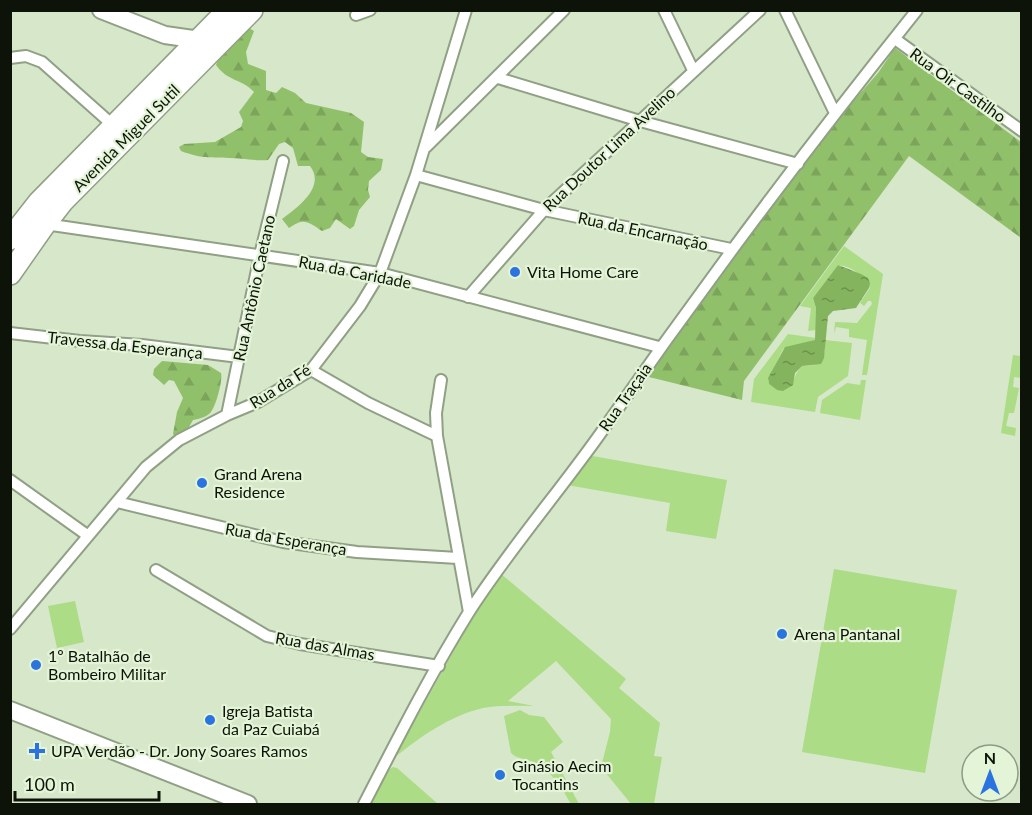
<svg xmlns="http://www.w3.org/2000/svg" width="1032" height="815" font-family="Lato,sans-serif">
<defs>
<pattern id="forest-firs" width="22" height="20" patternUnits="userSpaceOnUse" patternTransform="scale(1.5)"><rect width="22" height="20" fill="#91c06a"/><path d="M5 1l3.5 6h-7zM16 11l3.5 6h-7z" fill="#7ca45b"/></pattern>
<pattern id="water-ripples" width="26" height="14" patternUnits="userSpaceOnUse" patternTransform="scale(1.5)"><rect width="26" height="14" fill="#85b45e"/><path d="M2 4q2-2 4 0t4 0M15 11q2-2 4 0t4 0" fill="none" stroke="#6b914c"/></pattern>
</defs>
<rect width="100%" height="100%" fill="#d6e7ca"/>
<path fill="#acdc85" d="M844 246 883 274 867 375H862L867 340 849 337V329L836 327 834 334 835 322 857 323 872 304 871 301H868L864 306 860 303 870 288C862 275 854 267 838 265L813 298 816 308V330L808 331 811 308 800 306Z
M788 334 816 338 814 341 783 349 768 380 769 384 777 390C798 388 790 378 802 366L814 365 825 351V340L852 343 848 376 818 397 815 412 751 402 754 379Z
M1013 355 1021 356V378L1014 377 1013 387 1019 388 1014 413H1009L1006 426 1016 428 1015 436 1001 433Z
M861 380H866L860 420 820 413 822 400 847 383 860 385Z
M587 455 727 480 716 539 666 531 670 503 567 485Z
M834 569 957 590 925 773 802 752Z
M500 573 626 679 619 688 660 723 654 756 662 757 654 804H631L601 767 610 732 611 719 556 661 508 701 534 706C517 706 499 705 483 708 449 716 420 737 394 758L475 613Z
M75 601 84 642 57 648 48 606Z
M520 710 529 715 544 717 563 742 551 752 579 804H571C562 788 551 770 533 762 525 758 517 759 511 753L504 716Z
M393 767 397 768 438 804H369L387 771Z"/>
<path fill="url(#forest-firs)" d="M249 28 254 31 246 52 248 64 266 71V90L276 93 282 87 295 93 306 103 351 113 364 122 361 152 368 157 383 159 381 170 369 181 368 190 370 197 359 210 354 226 350 229 336 219 330 228 322 231C307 221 304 218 289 228L282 219C298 207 326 187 310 166H298L293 148 285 142 279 144 268 160C254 161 242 158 229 158 207 157 203 159 181 151L179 147 184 144 215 142 241 127 243 121 239 112 254 92C241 78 228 82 216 65L220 55Z
M895 48 1021 142V238L909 156 744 381 742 400 645 376 835 122 878 73Z
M162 361 208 365 221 373C223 380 216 406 211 412 207 417 199 419 193 420L189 427 176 437 173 434 177 412 183 398 174 381 169 380 164 385 153 375 154 369Z"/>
<path fill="url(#water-ripples)" d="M838 265 861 274 868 278 870 283 869 288 856 308 833 311 828 316 824 358 821 364 802 366 795 373 793 385 783 391 777 390 769 384 768 378 785 347 815 340 816 308 813 298Z"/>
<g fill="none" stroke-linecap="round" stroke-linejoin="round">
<g stroke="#90a085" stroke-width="14">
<path id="street" d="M664 10 693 70
M785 10 835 113
M356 15 370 10
M895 39 1022 131
M10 58 26 56 42 62 115 127
M498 78 640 121 798 164
M426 147 564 10
M416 175 544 210 731 249
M45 224 380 273 659 347
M468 297 544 210 760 10
M10 333 80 341 142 345 239 357
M311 370 368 403 437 436
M441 380 436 413 437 436 469 612
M227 415 260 255 283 161
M10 480 87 535
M117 502 283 542 357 552 458 558
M156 570 267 636 300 644 439 666
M10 629 146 467 179 440 227 415 258 402 311 370 360 306 380 273 416 175 466 10
M364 804C397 740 431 673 469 612 510 548 561 490 605 427 704 285 808 146 917 10"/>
</g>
<g stroke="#90a085" stroke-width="20">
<path id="secondary" d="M101 10 165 35 200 40
M10 710 248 804"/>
</g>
<g stroke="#90a085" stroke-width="24">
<path id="highway" d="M10 239 39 202 228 10
M10 274 45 224 63 201 252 10"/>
</g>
<use href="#street" stroke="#fff" stroke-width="10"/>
<use href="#secondary" stroke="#fff" stroke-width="16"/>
<use href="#highway" stroke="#fff" stroke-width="21"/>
</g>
<g fill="#2b73df" stroke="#e3f4d7" stroke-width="2">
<circle cx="515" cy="272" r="6"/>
<circle cx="202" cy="483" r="6"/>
<circle cx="782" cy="634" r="6"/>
<circle cx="36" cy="665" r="6"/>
<circle cx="210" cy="720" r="6"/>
<path d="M34 742h6v6h6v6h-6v6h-6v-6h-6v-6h6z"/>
<circle cx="500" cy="775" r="6"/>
</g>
<g text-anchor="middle" stroke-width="4.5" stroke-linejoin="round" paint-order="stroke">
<g font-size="16" fill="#0d1309" stroke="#e3f4d7">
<text transform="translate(958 85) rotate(36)" y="6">Rua Oir Castilho</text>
<text transform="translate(126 138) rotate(-45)" y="6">Avenida Miguel Sutil</text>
<text transform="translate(609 149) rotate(-43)" y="6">Rua Doutor Lima Avelino</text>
<text transform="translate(643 231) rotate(12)" y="6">Rua da Encarnação</text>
<text transform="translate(355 272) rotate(11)" y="6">Rua da Caridade</text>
<text transform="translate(254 288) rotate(-78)" y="6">Rua Antônio Caetano</text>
<text transform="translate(125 345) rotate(6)" y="6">Travessa da Esperança</text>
<text transform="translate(280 386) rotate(-32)" y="6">Rua da Fé</text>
<text transform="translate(625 397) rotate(-55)" y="6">Rua Traçaia</text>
<text transform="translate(286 539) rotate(10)" y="6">Rua da Esperança</text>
<text transform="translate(325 646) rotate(10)" y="6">Rua das Almas</text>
</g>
<g font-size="16" fill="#0d1309" stroke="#e3f4d7" text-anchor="start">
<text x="527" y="278">Vita Home Care</text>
<text x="214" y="480">Grand Arena<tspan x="214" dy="18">Residence</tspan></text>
<text x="794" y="640">Arena Pantanal</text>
<text x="48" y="662">1º Batalhão de<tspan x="48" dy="18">Bombeiro Militar</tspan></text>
<text x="222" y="717">Igreja Batista<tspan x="222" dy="18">da Paz Cuiabá</tspan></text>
<text x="51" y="757">UPA Verdão - Dr. Jony Soares Ramos</text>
<text x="512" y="772">Ginásio Aecim<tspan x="512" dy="18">Tocantins</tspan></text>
</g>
</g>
<rect width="1032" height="815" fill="none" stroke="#0d1309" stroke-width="24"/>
<g transform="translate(990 773)"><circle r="28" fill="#e3f4d7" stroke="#8d9a85" stroke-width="1.5"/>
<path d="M0-4.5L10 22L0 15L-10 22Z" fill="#2b73df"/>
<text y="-9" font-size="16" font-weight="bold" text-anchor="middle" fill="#0d1309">N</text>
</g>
<path d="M15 791v9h144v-9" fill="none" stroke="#0d1309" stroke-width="3"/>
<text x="24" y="791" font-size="18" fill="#0d1309" stroke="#e3f4d7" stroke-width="4.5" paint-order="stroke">100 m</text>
</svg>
